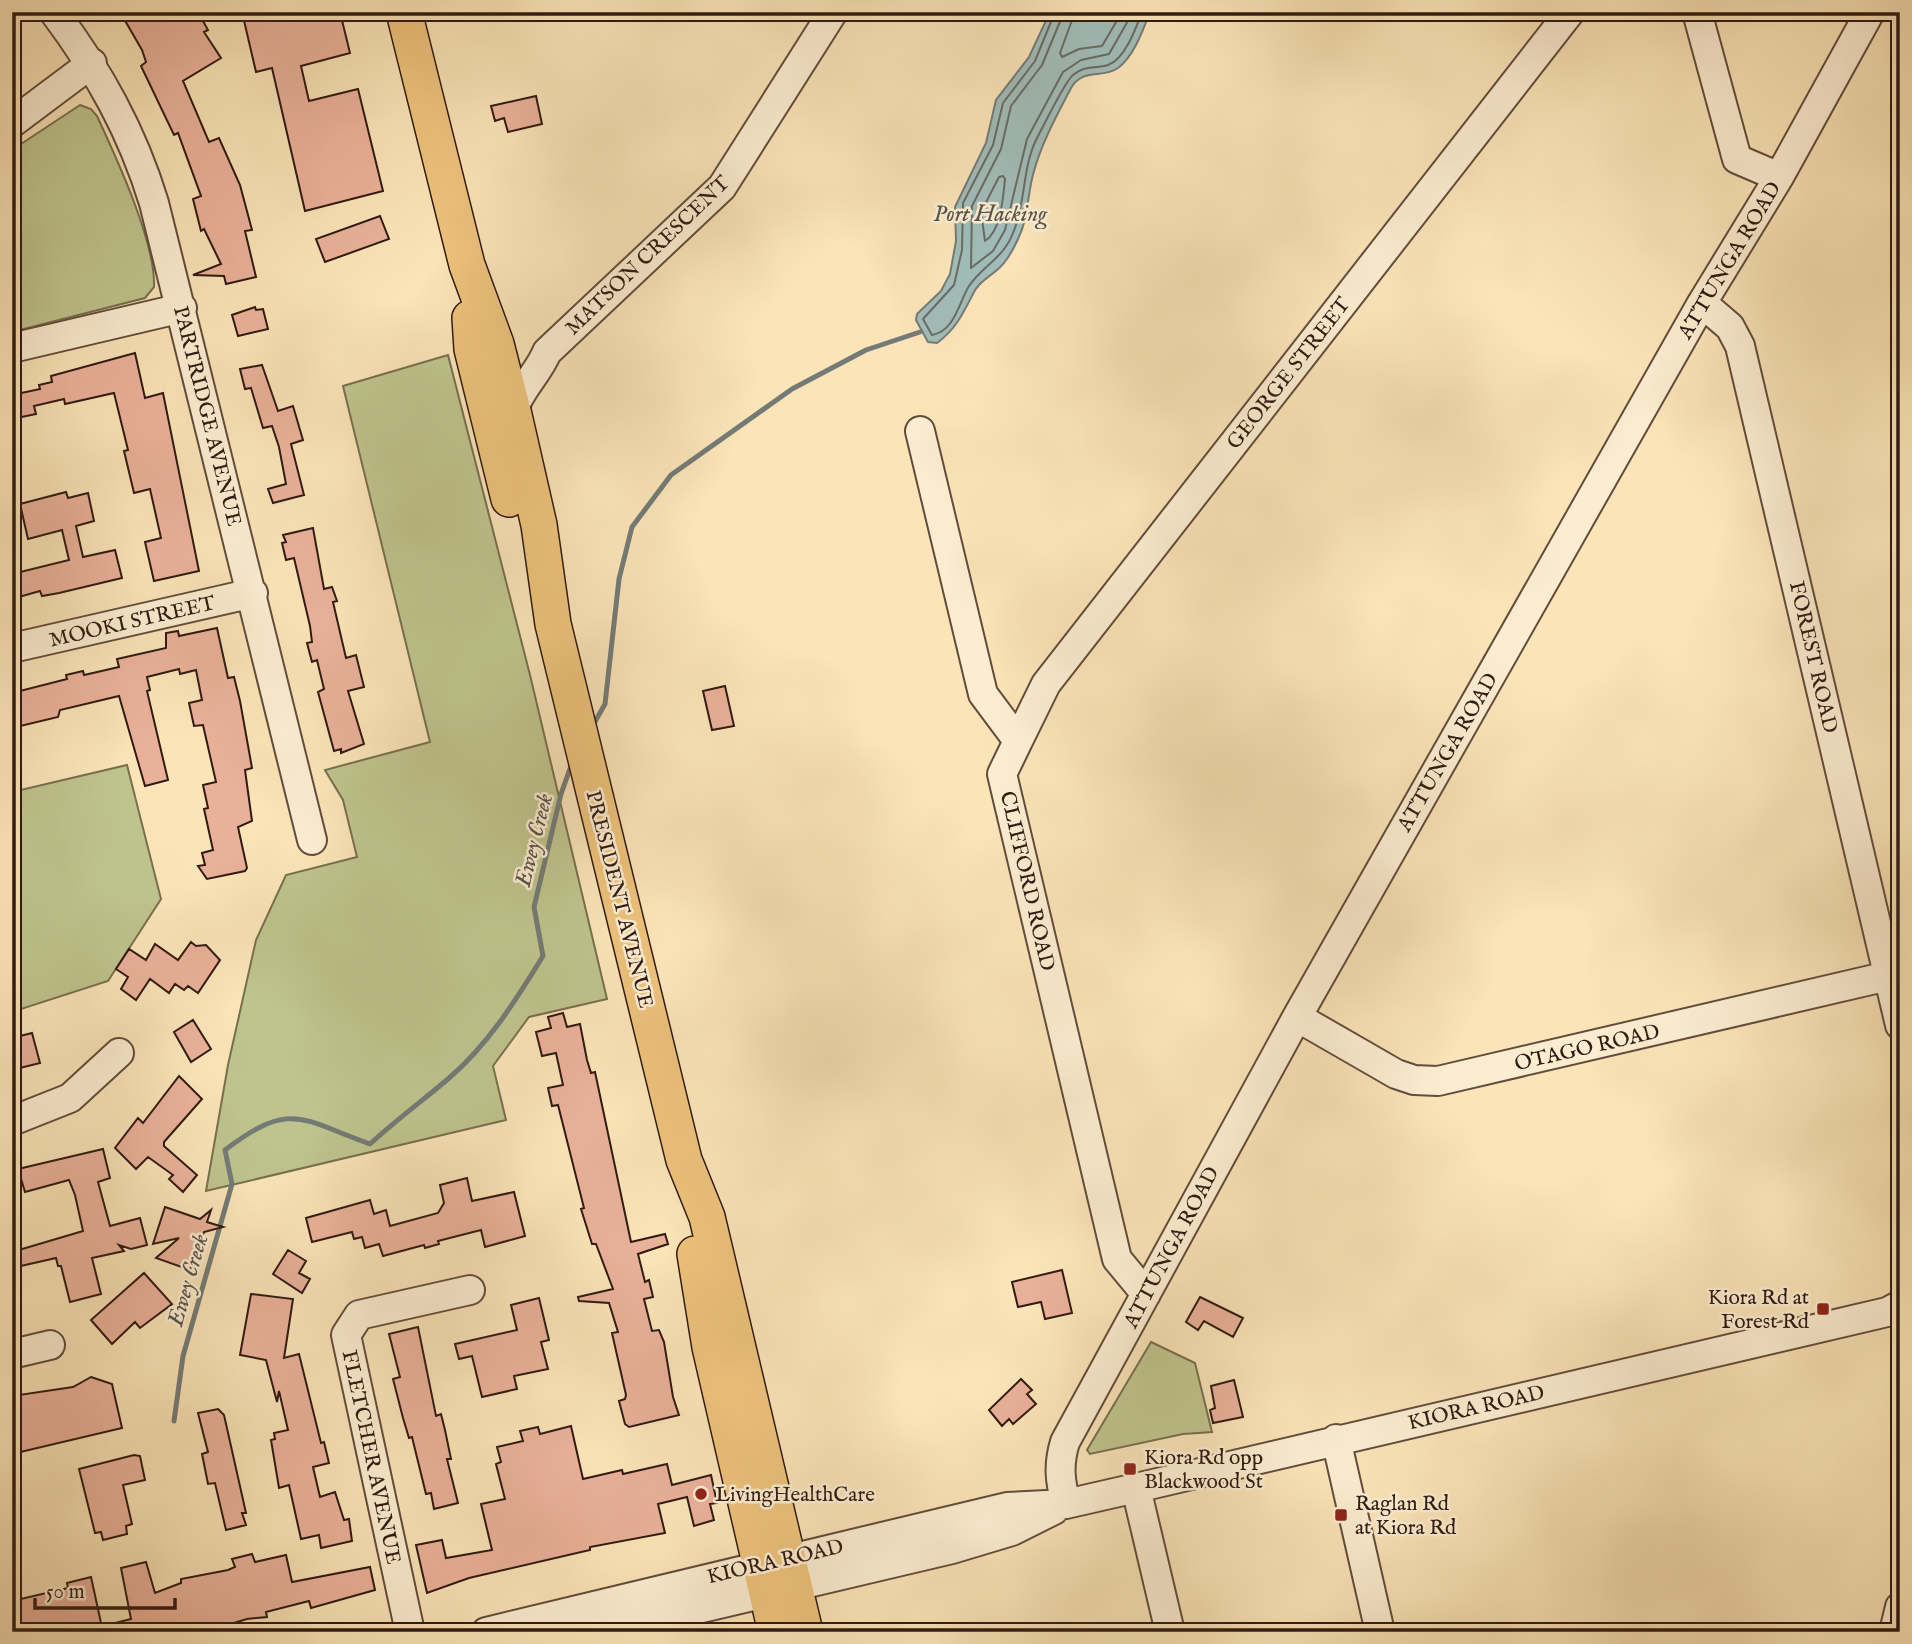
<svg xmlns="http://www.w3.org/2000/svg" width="1912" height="1644" font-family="'IM FELL English',serif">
<rect width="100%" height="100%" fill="#fae4b8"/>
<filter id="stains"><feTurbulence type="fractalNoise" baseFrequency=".00286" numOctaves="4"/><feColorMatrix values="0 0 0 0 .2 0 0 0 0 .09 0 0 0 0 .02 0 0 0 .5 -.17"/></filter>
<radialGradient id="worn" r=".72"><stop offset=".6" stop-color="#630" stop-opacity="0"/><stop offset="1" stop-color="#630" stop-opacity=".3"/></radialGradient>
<path fill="#bfc48e" stroke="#786f50" stroke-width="2" d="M80 105 91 109 97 116C116 157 156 243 154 287L145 298 12 332V150Z
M448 355 530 675 607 999 529 1017 493 1066 506 1120 206 1191 228 1065 256 940 286 875 357 857 343 800 325 770 430 742 343 386Z
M127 765 161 899 108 981 12 1012V792Z
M1151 1342 1195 1363 1212 1432 1183 1434 1090 1454 1087 1450Z"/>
<path fill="#a1bcb8" stroke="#747b76" stroke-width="2" d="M1050 12H1150C1143 30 1134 56 1118 68 1102 79 1082 68 1071 88 1057 115 1042 142 1034 171 1027 194 1029 217 1018 239 1013 250 1007 262 997 270 989 277 979 282 974 292 963 313 957 328 937 343L928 342 916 320 917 314 941 291 950 274 956 241 955 207 986 143 996 100 1029 57Z"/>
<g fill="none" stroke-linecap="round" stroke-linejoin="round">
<path stroke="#686b65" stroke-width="2" d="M1055 12 1035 61 1003 103 993 145 963 203 962 250 954 285 923 319 932 335C955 331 959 302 969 286 983 265 1003 259 1013 233 1026 203 1022 169 1036 140 1042 129 1065 81 1073 75 1084 65 1095 69 1108 65 1125 59 1136 28 1142 12
M1064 12 1042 65 1011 106 1001 149 972 206 971 268 993 251 1005 230 1027 139 1063 72 1081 60 1109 54 1133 12
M1075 12 1060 53 1062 57 1079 49 1102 46 1122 12
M1003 176 1005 179C1003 198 1001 231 985 241L981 212 999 177Z"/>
<path stroke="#747b76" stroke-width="5" d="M592 727 605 704 619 579 632 527 671 475 792 389 866 350 920 332
M174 1421 183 1356 232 1184 225 1150C291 1100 300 1119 370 1144 395 1121 422 1101 448 1079 488 1045 516 1000 543 956L534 907 561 794 572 763"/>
</g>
<path fill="#eab19a" stroke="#301a12" stroke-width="2" d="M120 12H198L208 30 204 32 221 58 183 81 209 142 219 138 240 185 252 230 245 231 256 277 226 284 224 276 193 275 221 264 204 229 201 231 193 199 201 196 178 133 174 135 141 66 146 62 142 50Z
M242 12H340L350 53 301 66 309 101 358 89 383 191 305 211 272 68 256 72Z
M536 96 542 124 508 132 504 118 495 121 491 106Z
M380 216 389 239 325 262 316 239Z
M255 307 256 310 263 309 268 329 238 336 232 315Z
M135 353 145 398 163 393 199 571 154 581 145 542 161 538 150 489 134 493 124 451 128 450 114 393 65 404 64 399 34 406 36 414 12 419V395L40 389 39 385 52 382 51 376Z
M262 365 278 411 293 406 303 440 291 444 304 495 273 503 268 489 286 484 279 447 272 426 263 428 251 388 245 389 240 369Z
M66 492 68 498 88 493 94 521 76 526 83 557 115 550 122 578 59 593 42 596 40 591 12 599V574L69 560 62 530 28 539 20 504Z
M313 528 324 589 332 587 337 601 333 602 346 658 356 655 364 687 348 691 364 744 341 753V749L334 751 318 692 324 689 317 660 312 662 307 643 312 642 310 626 294 558 286 560 282 543 286 542 283 535Z
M217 628 228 678 234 677 240 701 252 768 245 770 252 821 238 827 247 868 245 871 207 879 198 866 205 865 202 853 213 850 204 809 208 808 203 785 216 782 203 725 194 726 189 703 202 700 196 670 180 674 179 669 147 677 150 690 147 691 168 780 145 786 119 696 60 710 58 717 12 728V693L67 679 66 675 83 671 84 675 119 667 117 659 166 648V633L178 631 179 636Z
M725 686 734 726 712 730 703 691Z
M191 942 196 946 206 945 220 960 198 993 188 986 184 990 175 984 169 993 150 979 136 1000 121 989 128 977 116 969 129 949 146 960 155 944 178 960Z
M563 1013 567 1027 580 1024 587 1060 591 1073 595 1072 631 1242 665 1234 668 1244 638 1254 645 1282 649 1280 653 1297 644 1299 652 1331 659 1330 664 1342 673 1397 679 1415 629 1427 625 1424 619 1401 625 1399 626 1395 612 1333 618 1332 609 1303 579 1301 578 1297 613 1289 596 1244H592L581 1209 584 1208 558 1105 552 1106 548 1088 563 1085 556 1053 542 1056 536 1032 551 1028 548 1017Z
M193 1020 211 1049 191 1062 174 1032Z
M32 1033 40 1063 12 1070V1038Z
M179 1076 202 1099 164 1142V1146L197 1175 183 1192 169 1179 173 1175 148 1157 136 1169 115 1148 138 1118 143 1123Z
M103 1149 110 1178 98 1182 110 1226 140 1218 147 1245 131 1249 119 1245 124 1251 92 1258 101 1294 70 1302 61 1266H58L56 1258 12 1268V1252L83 1231 75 1195 69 1180 25 1192 18 1169Z
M467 1178 472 1201 514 1192 525 1236 485 1247 481 1230 438 1241 439 1244 425 1248 424 1245 383 1256 379 1244 365 1248 362 1237 354 1239 352 1232 312 1242 306 1218 370 1200 374 1214 386 1210 390 1226 438 1213 444 1203 440 1185Z
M165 1207 200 1219 211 1210 207 1222 223 1227 204 1232 190 1270 156 1258 179 1238 153 1244Z
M288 1250 306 1261 299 1273 310 1279 302 1293 273 1274Z
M1062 1270 1072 1313 1045 1319 1041 1302 1018 1307 1012 1282Z
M144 1273 172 1304 140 1328 135 1322 112 1344 91 1320Z
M251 1294 293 1299 284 1358 299 1354 321 1443 324 1442 329 1463 313 1467 320 1497 335 1492 344 1520 349 1519 352 1541 321 1548 319 1535 301 1539 289 1485 279 1488 271 1440 275 1439 274 1433 288 1430 279 1391 277 1402 266 1360 240 1355Z
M1200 1297 1243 1318 1233 1337 1204 1321 1198 1330 1186 1322Z
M539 1298 549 1340 541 1342 548 1369 514 1376 517 1389 482 1397 472 1356 459 1359 455 1344 517 1330 511 1305Z
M418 1327 436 1416 441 1414 445 1430 451 1459H447L458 1503 434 1509 431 1493 426 1494 412 1437 409 1438 403 1418 393 1379 400 1377 389 1334Z
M91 1377 112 1384 122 1428 12 1454V1396L73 1387Z
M1021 1379 1032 1390 1027 1394 1036 1404 1013 1424 1009 1419 1002 1426 989 1410Z
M1234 1380 1243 1417 1213 1423 1210 1410 1215 1408 1211 1386Z
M218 1409 224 1415 246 1513H242L246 1525 226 1530 215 1483 208 1484 202 1454 208 1452 198 1413Z
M571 1426 583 1479 622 1470 623 1474 667 1464 672 1485 711 1475 717 1503 710 1504 714 1520 694 1526 687 1497 658 1504 665 1533 590 1547V1550L469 1578 427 1593 416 1545 442 1540 446 1558 492 1550 481 1504 505 1499 496 1464 501 1462 497 1447 523 1441 520 1431 538 1427 540 1434Z
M134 1455 140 1456 145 1480 123 1485 132 1524 126 1526 127 1534 103 1540 101 1532 95 1533 79 1469Z
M252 1554 255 1562 286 1555 292 1582 370 1567 375 1590 311 1608 309 1601 266 1612 267 1617 247 1619 204 1632H103V1626L131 1619 121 1568 146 1562 155 1593 181 1583V1579L228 1570 235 1567 232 1559Z
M91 1577 103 1632H30L28 1627 12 1630V1601L68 1588 67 1583Z"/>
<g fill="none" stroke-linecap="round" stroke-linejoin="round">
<g stroke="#624c3c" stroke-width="32">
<path id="minor" d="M54 12C99 72 132 131 154 203L312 840
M1697 12 1737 159 1779 177
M12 123 92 63
M1702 303 1730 327 1740 346 1900 1025
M12 348 182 308
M513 411C520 388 538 374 547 352L722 187 833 12
M920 431 983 694 1018 741 1002 774 1117 1259 1146 1294
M12 648 253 593
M1018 741 1046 684 1570 12
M1297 1017 1396 1074 1414 1080 1438 1081 1888 976
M12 1121 70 1098 119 1053
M12 1354 50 1345
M1336 1439 1380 1632
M1136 1488 1170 1632
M1066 1504C1060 1481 1058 1465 1065 1442L1297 1017 1702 303 1779 177 1870 12
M410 1632 346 1335 359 1315 470 1290
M486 1632 1007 1507 1066 1504 1136 1488 1887 1312 1900 1305
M600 1632 952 1549 1012 1531 1054 1510
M1894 1632 1900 1607"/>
</g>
<g stroke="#301a12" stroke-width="38">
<path id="major" d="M404 12 467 265 496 344 513 411 539 525 553 624 684 1160 707 1217 805 1632
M470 318 472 349 509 499
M695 1254 710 1347 776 1632"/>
</g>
<use href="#minor" stroke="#fcedd1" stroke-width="28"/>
<use href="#major" stroke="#edc27c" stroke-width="35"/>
</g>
<g fill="#8f2418" stroke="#fcedd1" stroke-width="2.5">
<rect x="1816" y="1302" width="14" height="14" rx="3.5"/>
<rect x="1123" y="1462" width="14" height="14" rx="3.5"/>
<circle cx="701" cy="1494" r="7"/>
<rect x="1334" y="1508" width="14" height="14" rx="3.5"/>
</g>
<g text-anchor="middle" stroke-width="5" stroke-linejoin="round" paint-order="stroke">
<g font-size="21" fill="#301a12" stroke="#fcedd1">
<text transform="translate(647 255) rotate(-44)" y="7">MATSON CRESCENT</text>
<text transform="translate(1729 260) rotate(-59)" y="7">ATTUNGA ROAD</text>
<text transform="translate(1288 373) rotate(-52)" y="7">GEORGE STREET</text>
<text transform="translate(208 416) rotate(76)" y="7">PARTRIDGE AVENUE</text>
<text transform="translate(132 621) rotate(-13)" y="7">MOOKI STREET</text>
<text transform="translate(1814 657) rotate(77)" y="7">FOREST ROAD</text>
<text transform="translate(1447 752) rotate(-60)" y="7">ATTUNGA ROAD</text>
<text transform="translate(1028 881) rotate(77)" y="7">CLIFFORD ROAD</text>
<text transform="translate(620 899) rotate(76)" y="7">PRESIDENT AVENUE</text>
<text transform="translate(1587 1047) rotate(-13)" y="7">OTAGO ROAD</text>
<text transform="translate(1171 1247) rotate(-62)" y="7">ATTUNGA ROAD</text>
<text transform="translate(1476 1407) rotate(-13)" y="7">KIORA ROAD</text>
<text transform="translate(372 1457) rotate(78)" y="7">FLETCHER AVENUE</text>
<text transform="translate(775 1561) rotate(-13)" y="7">KIORA ROAD</text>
</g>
<g font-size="21" fill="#301a12" stroke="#fcedd1" text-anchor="start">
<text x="1809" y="1304" text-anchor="end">Kiora Rd at<tspan x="1809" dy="24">Forest Rd</tspan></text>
<text x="1144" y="1464">Kiora Rd opp<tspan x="1144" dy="24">Blackwood St</tspan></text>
<text x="715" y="1501">LivingHealthCare</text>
<text x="1355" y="1510">Raglan Rd<tspan x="1355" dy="24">at Kiora Rd</tspan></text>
</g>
<g font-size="23" font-style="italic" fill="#58534c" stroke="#fcedd1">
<text x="990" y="221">Port Hacking</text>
<text transform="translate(533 840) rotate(-76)" y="8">Ewey Creek</text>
<text transform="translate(187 1280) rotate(-74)" y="8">Ewey Creek</text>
</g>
</g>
<rect width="1912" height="1644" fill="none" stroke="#fae4b8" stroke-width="42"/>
<rect x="14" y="14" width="1884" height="1616" fill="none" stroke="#301a12" stroke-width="3.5"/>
<rect x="21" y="21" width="1870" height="1602" fill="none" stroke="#301a12" stroke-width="2"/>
<path d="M35 1598v10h140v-10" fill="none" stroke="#301a12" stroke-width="3.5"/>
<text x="46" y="1598" font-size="21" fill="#301a12" stroke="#fcedd1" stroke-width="5" paint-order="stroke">50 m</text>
<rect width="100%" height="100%" filter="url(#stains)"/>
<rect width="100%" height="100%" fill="url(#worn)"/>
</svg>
